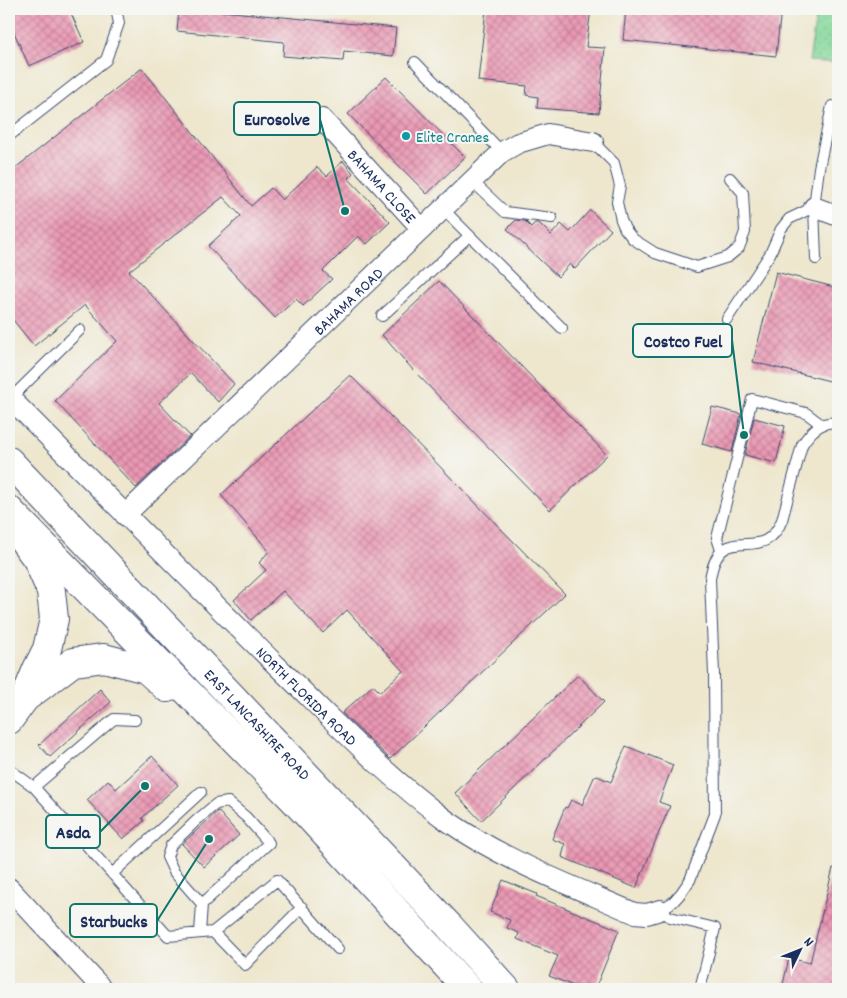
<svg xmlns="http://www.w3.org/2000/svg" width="847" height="998" font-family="Dekko,sans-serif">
<defs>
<pattern id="grass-dots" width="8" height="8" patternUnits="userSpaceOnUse" patternTransform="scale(1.25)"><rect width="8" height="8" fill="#81d698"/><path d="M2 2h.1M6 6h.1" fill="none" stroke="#6fb885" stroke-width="1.8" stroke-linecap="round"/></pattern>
<pattern id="building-cross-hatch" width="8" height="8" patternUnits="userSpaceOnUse" patternTransform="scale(1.25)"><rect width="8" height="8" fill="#eb98b3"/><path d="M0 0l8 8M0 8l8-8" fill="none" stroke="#be7c95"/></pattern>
</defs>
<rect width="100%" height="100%" fill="#f6f6f2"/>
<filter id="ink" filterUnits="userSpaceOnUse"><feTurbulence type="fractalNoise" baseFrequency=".02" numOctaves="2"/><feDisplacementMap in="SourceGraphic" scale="10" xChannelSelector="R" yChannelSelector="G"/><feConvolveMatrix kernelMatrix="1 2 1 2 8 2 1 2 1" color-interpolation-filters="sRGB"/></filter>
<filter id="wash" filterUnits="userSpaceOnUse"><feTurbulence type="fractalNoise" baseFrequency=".0096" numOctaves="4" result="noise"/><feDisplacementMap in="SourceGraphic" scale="20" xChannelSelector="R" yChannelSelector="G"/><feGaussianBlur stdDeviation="1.12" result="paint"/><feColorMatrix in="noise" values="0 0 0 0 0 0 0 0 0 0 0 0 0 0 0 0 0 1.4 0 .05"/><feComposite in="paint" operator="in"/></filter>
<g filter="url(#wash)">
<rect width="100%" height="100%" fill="#eee7ce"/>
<path fill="url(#grass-dots)" stroke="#4e827b" d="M817 9H838V63L809 61Z"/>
<g id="blocks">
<path fill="url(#building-cross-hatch)" d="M9 9H69L84 42 29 66 9 21Z
M179 9H201L396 28 393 56 344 51 343 61 283 56 284 42 177 31Z
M486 9H591L586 47 605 48 599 113 537 108 538 97 526 95 527 86 478 81Z
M626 9H781L776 56 623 40Z
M142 68 251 206 271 188 282 200 317 167 327 176 343 161 353 173 348 178 390 222 367 244 358 236 323 271 332 279 303 306 296 299 275 318 208 246 241 216 223 197 129 271 234 384 218 402 191 373 159 403 190 436 136 488 55 401 117 341 85 305 34 346 9 315V173Z
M386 77 465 157 427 194 348 114Z
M590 210 611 230 575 269 570 264 558 277 507 229 516 220 525 221 531 227 535 223H539L551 235 561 224 570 232Z
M776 272 838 288V383L753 362Z
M439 281 607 455 550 510 414 371 382 335Z
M350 375 565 594 390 759 342 713 373 685 380 692 403 671 347 610 323 633 283 591 251 620 234 600 266 570 259 563 269 551 221 495Z
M712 407 741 414 732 452 702 444Z
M754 418 785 426 776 463 745 455Z
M578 675 604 702 481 821 455 793Z
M100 689 111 702 50 757 39 745Z
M626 746 673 765 659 802 670 806 636 888 562 857 565 844 552 839 565 807 567 808 571 800 582 805 595 775 611 782Z
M152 756 178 785 142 818 144 821 123 839 87 800 108 780 116 789Z
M218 811 239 835 204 867 182 844Z
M833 868 838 869V989H782L789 958 810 963Z
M503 880 537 894 536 896 619 930 595 989H581L549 976 558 956 517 939 519 933 507 928 510 920 490 912Z"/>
</g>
</g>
<g filter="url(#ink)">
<use href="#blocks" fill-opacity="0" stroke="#3b4b6f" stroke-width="1"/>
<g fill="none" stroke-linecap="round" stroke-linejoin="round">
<g stroke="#3b4b6f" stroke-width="12">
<path id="service" d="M415 62 502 152
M9 136 106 60 119 23 116 9
M593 142 614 163 620 186 617 202 621 220 625 229 633 239 655 253 697 267 728 257 739 248 745 232 743 193 730 178
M472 181 505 212 552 218
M443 209 562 328
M816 259 814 207 819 168 832 106
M382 316 469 236
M727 319 770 254 781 229 789 219 814 207
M10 399 80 330
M721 550 717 538 752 399 806 413 822 425
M9 769 34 787 168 936 213 932 277 880 338 949
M34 787 114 719 135 720
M112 874 201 792
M213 932 245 965 302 907
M200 933 202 904 269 843 246 817 228 802 216 804 198 819 171 845 167 857 174 872 202 904
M700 989 715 928 670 917 660 910 673 902 681 893 690 880 715 814 714 674 710 579C720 516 763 569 782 520L802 445C810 432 822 420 838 423"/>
</g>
<g stroke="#3b4b6f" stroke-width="22">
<g id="minor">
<path id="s1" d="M322 119 422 229"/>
<path d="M814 207 838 216"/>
<path id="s2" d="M9 397C98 487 186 576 276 665 331 718 384 775 446 820 503 860 570 885 634 913L647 914 660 910"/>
<path id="s3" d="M125 515 502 152 518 143 548 134 593 142"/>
<path d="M9 888 98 984 101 989"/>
</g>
</g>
<g stroke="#3b4b6f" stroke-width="30">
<g id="trunk">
<path id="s4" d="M9 461 449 926 506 989"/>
<path d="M9 510 294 800 468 989"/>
<path d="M25 698 73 662 104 658 146 669 167 688"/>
<path d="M9 720 25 698 37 669 47 649 54 619 51 591 37 559 23 540"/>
</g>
</g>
<use href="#service" stroke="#fff" stroke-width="10"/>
<use href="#minor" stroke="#fff" stroke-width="20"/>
<use href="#trunk" stroke="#fff" stroke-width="28"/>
</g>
</g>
<circle fill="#0f9aa8" stroke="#f6f6f2" stroke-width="2" cx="406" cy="136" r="5"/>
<g text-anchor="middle" stroke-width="4" stroke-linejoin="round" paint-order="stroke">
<g font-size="16" fill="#0d838f" stroke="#f6f6f2" text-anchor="start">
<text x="416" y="142">Elite Cranes</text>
</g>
<g font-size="16" fill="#1b2f5e" stroke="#f6f6f2">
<text dy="6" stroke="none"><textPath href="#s1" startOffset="90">BAHAMA CLOSE</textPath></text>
<text dy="6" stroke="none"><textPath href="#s3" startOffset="309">BAHAMA ROAD</textPath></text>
<text dy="6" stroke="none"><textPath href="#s2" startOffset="422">NORTH FLORIDA ROAD</textPath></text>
<text dy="6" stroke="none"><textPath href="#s4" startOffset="362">EAST LANCASHIRE ROAD</textPath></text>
</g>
</g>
<path fill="none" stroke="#0f766e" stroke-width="2" d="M345 211L320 119M744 435L732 340M145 786L100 832M209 839L157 921"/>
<g fill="#0f766e" stroke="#f6f6f2" stroke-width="2">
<circle cx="345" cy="211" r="5"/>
<circle cx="744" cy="435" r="5"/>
<circle cx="145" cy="786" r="5"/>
<circle cx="209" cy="839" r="5"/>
</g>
<g fill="#f6f6f2" stroke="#0f766e" stroke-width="2">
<rect x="234" y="102" width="86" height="33" rx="5"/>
<rect x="633" y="324" width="99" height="33" rx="5"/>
<rect x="46" y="815" width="54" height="33" rx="5"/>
<rect x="70" y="904" width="87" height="33" rx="5"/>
</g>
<g font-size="18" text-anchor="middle" font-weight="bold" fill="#1b2f5e">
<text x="277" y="125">Eurosolve</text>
<text x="683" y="347">Costco Fuel</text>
<text x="73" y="838">Asda</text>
<text x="114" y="927">Starbucks</text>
</g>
<rect width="847" height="998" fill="none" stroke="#f6f6f2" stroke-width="30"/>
<g transform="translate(800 950) rotate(47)" stroke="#f6f6f2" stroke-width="4" paint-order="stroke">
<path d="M0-4L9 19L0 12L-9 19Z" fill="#1b2f5e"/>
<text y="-8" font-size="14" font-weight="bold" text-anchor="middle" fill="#1b2f5e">N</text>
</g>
</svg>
